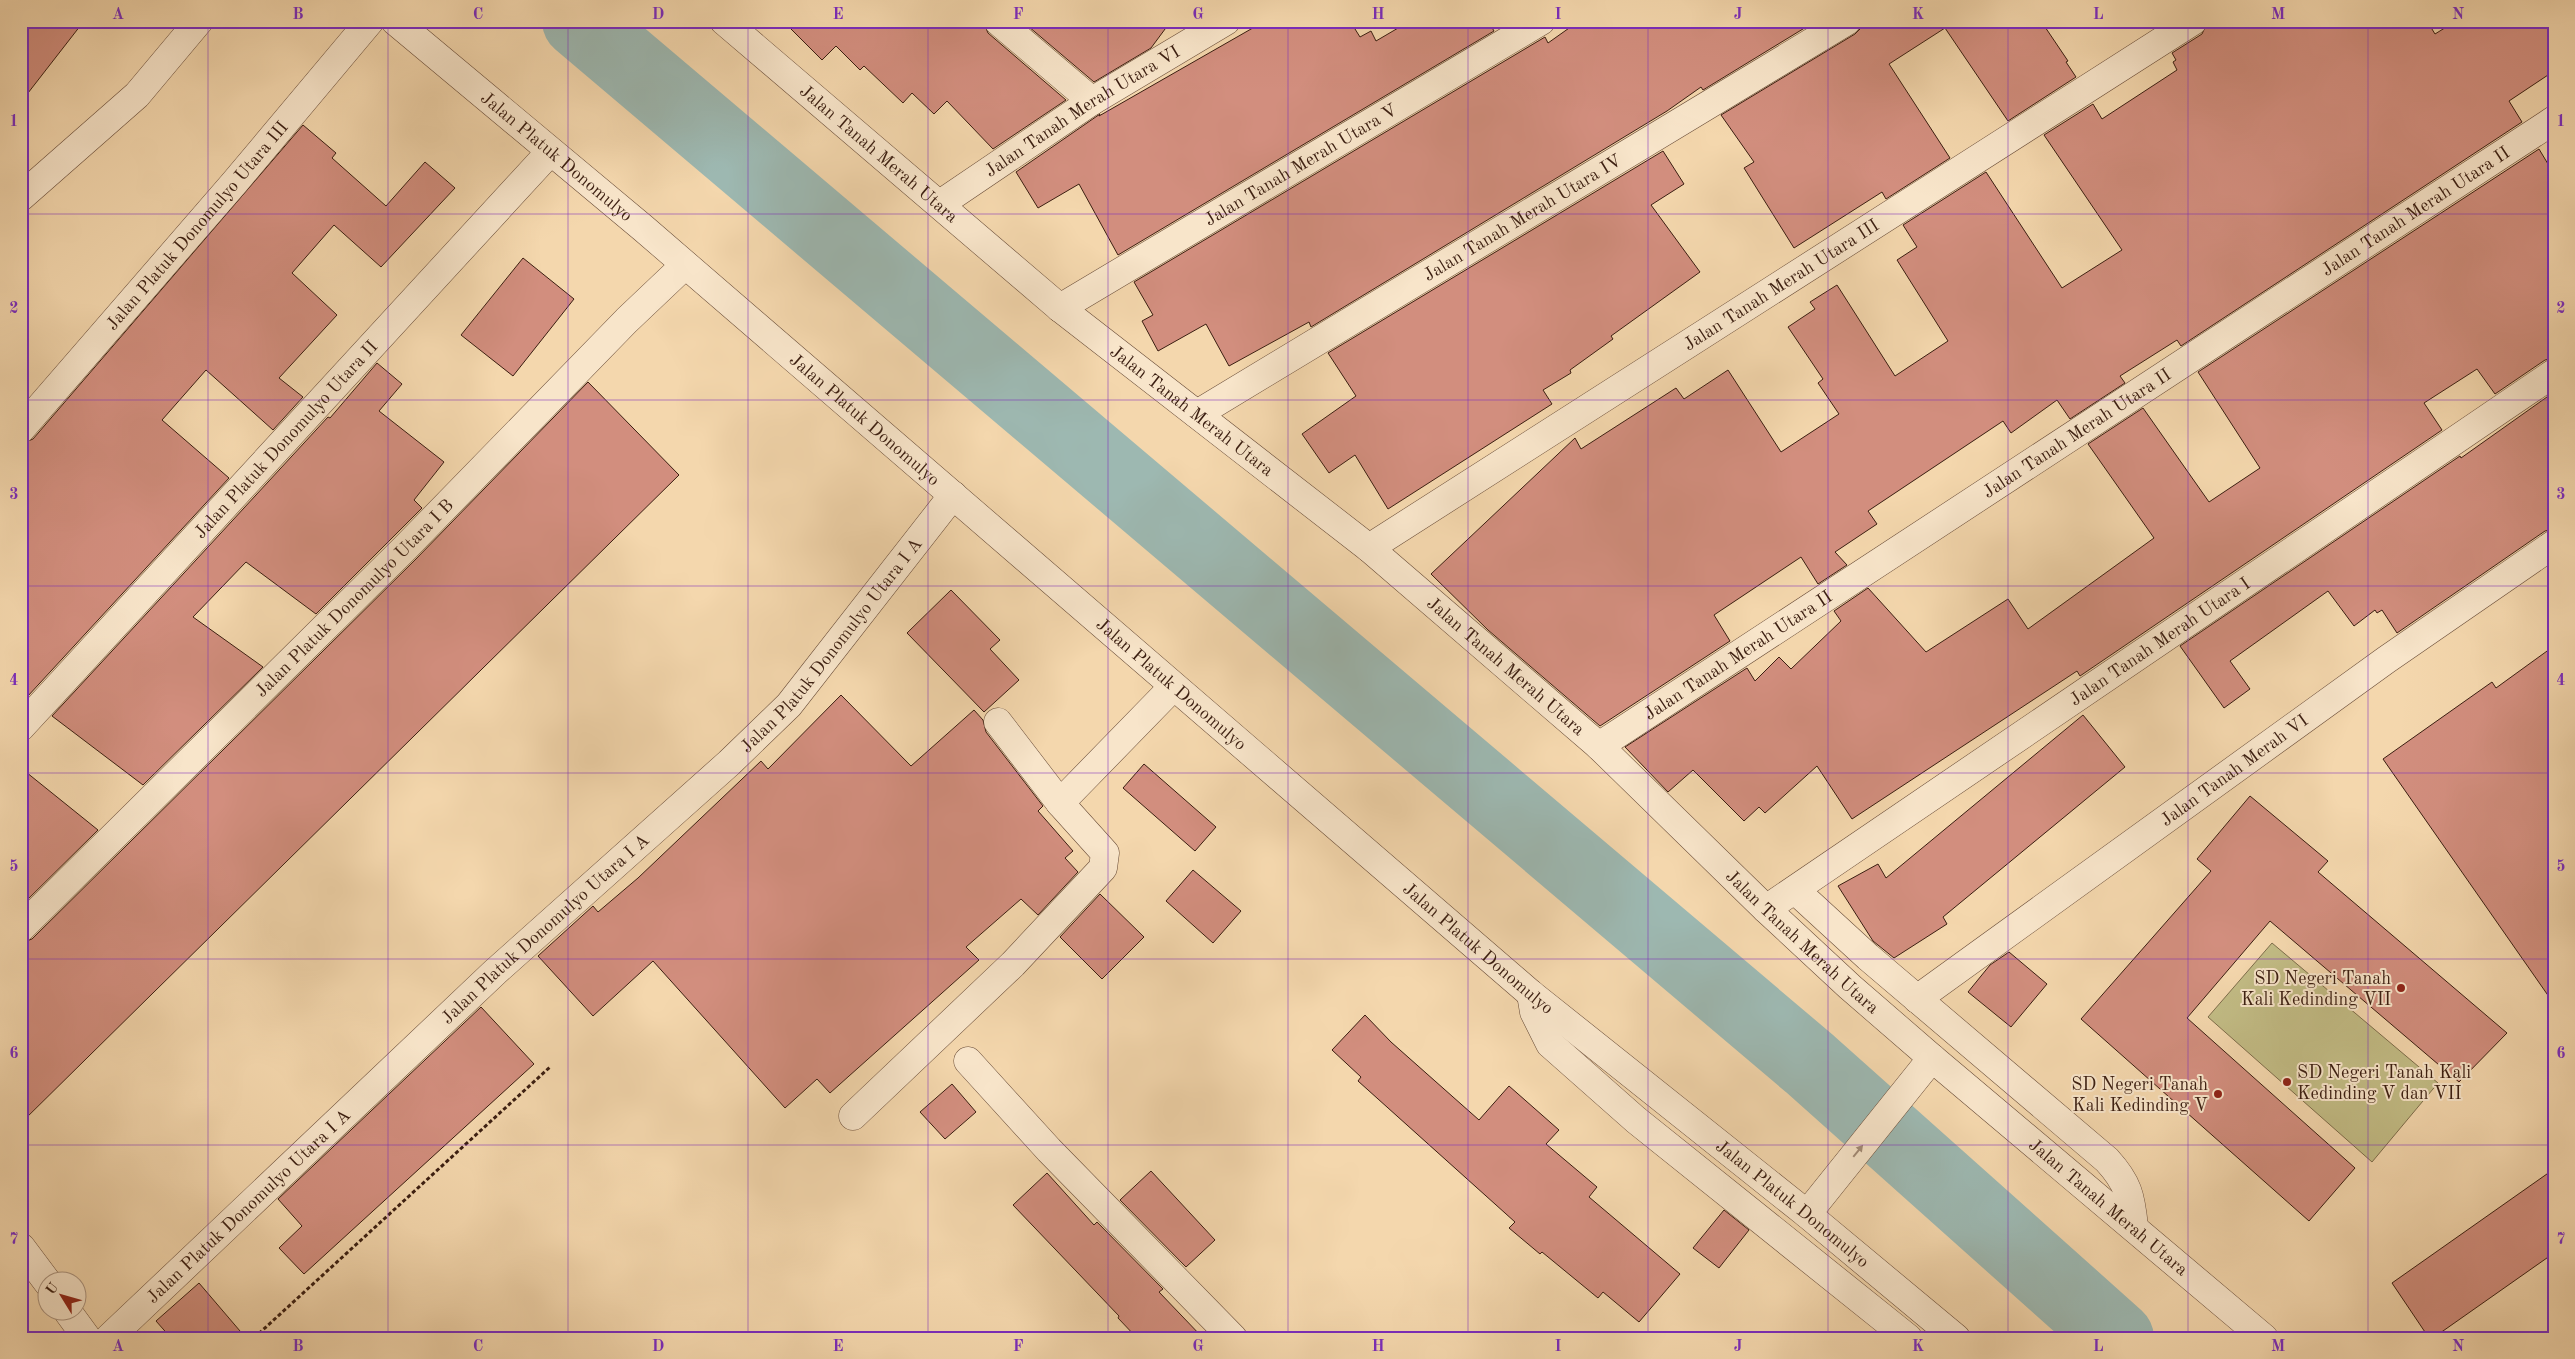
<svg xmlns="http://www.w3.org/2000/svg" width="2575" height="1359" font-family="'Old Standard TT',serif">
<rect width="100%" height="100%" fill="#f4d7ad"/>
<filter id="stains"><feTurbulence type="fractalNoise" baseFrequency=".004" numOctaves="4"/><feColorMatrix values="0 0 0 0 .2 0 0 0 0 .09 0 0 0 0 .02 0 0 0 .5 -.17"/></filter>
<radialGradient id="worn" r=".72"><stop offset=".6" stop-color="#630" stop-opacity="0"/><stop offset="1" stop-color="#630" stop-opacity=".3"/></radialGradient>
<path fill="#c2bc85" stroke="#7e6d4b" d="M2272 943 2438 1083 2372 1162 2208 1017Z"/>
<g fill="none" stroke-linecap="round" stroke-linejoin="round">
<path stroke="#9db8b1" stroke-width="74" d="M579 21 1810 1064 2117 1338"/>
</g>
<path fill="#d28e7e" stroke="#3b1e11" d="M21 21H84L21 102Z
M783 21H983L988 33 1066 100 993 149 947 101 934 114 912 93 903 103 864 66 860 70 836 46 822 60Z
M1022 21H1171L1151 48 1094 82Z
M1265 21H1350L1360 37 1371 31 1376 41 1410 21H1488L1494 31 1118 255 1079 184 1038 208 1016 172 1100 114 1099 116Z
M1579 21H1816L1703 90 1701 87 1667 111 1311 327 1309 322 1229 366 1206 324 1158 351 1142 321 1153 315 1134 282 1545 37 1548 43Z
M1863 21H2041L2068 61 2066 62 2076 77 2008 121 1945 28 1889 64 1950 158 1886 199 1882 192 1794 248 1744 168 1754 162 1721 115 1855 34 1860 29Z
M2208 21H2427L2435 34 2456 21H2554V71L2509 101 2522 122 2181 346 2177 340 2120 376 2125 383 2070 419 2057 400 2011 433 2003 421 1868 511 1877 524 1835 552 1847 565 1818 584 1801 557 1714 615 1730 641 1600 726 1488 630 1431 574 1575 438 1581 449 1676 388 1684 399 1728 370 1781 452 1839 414 1818 383 1823 379 1788 327 1815 309 1810 302 1837 285 1895 376 1948 341 1897 260 1917 247 1903 225 1986 172 2062 288 2122 250 2044 135 2093 104 2102 119 2177 70 2173 62 2176 60 2172 53 2202 34Z
M303 125 336 153 332 158 386 206 425 162 455 188 381 267 334 225 292 273 337 315 279 378 303 397 273 430 206 370 162 420 229 478 27 697 21 693V444L33 439Z
M2539 149 2554 174V358L2545 360 2495 394 2477 369 2424 403 2442 430 2080 676 2077 671 1852 819 1817 766 1765 813 1759 807 1744 821 1693 770 1668 792 1625 747 1747 668 1755 681 1779 657 1791 669 1841 621 1834 611 1868 588 1926 652 2008 599 2028 629 2154 538 2088 444 2143 408 2209 502 2260 468 2198 372Z
M1663 151 1684 184 1651 205 1700 272 1611 336 1613 339 1570 370 1571 373 1543 390 1552 404 1388 509 1355 455 1329 473 1302 434 1356 396 1328 353Z
M523 258 574 299 513 376 461 335Z
M377 363 402 384 379 411 444 462 414 500 422 508 316 614 246 562 193 617 263 667 143 785 52 716 328 417 330 418Z
M588 382 679 475 21 1123V943L32 939 416 559Z
M2554 392V529L2545 531 2397 633 2382 610 2377 613 2375 610 2354 626 2328 591 2230 661 2250 689 2224 708 2180 646 2460 456 2461 458Z
M951 590 1000 640 990 649 1019 680 984 712 907 633Z
M2554 646V1004L2383 759 2492 682 2496 688Z
M841 695 911 766 974 710 983 720 986 732 1043 806 1038 811 1073 851 1065 858 1078 872 1038 915 1021 899 966 947 979 960 830 1093 817 1079 785 1108 653 961 593 1016 538 956 593 906 598 912 638 878 761 761 768 769Z
M2083 715 2125 767 1943 917 1947 924 1894 958 1873 941 1838 886 1878 864 1886 878Z
M1144 764 1216 827 1195 851 1123 788Z
M21 768 98 830 21 906Z
M2250 796 2328 861 2318 872 2507 1033 2459 1082 2270 921 2187 1018 2355 1168 2309 1221 2081 1019 2211 871 2197 859Z
M1193 870 1241 911 1213 943 1166 901Z
M1100 894 1144 937 1102 979 1060 937Z
M2009 952 2047 984 2011 1027 1968 992 1990 965Z
M481 1007 534 1064 304 1274 279 1248 302 1226 278 1199Z
M1365 1015 1391 1042 1479 1120 1509 1086 1559 1130 1546 1144 1597 1187 1589 1197 1680 1274 1639 1322 1603 1292 1598 1298 1542 1252 1540 1254 1509 1228 1515 1222 1358 1081 1361 1077 1332 1050Z
M952 1084 976 1112 945 1139 920 1112Z
M2554 1169V1253L2433 1338H2429L2392 1283Z
M1151 1171 1215 1240 1186 1267 1120 1200Z
M1047 1173 1094 1225 1097 1222 1163 1289 1159 1292 1203 1338H1137L1118 1318 1119 1316 1013 1205Z
M1724 1210 1749 1230 1719 1268 1693 1248Z
M199 1283 246 1338H171L156 1321Z"/>
<g fill="none" stroke-linecap="round" stroke-linejoin="round">
<g stroke="#694c38" stroke-width="29">
<g id="minor">
<path id="s1" d="M395 21 643 228 1531 994 1807 1214 1956 1338"/>
<path id="s2" d="M724 21 1060 308 1369 548 1599 746 1766 909 1850 987 1932 1058 2264 1338"/>
<path d="M998 21 1092 101"/>
<path d="M21 197 137 95 199 21"/>
<path id="s3" d="M940 204 1092 101 1226 21"/>
<path id="s4" d="M1060 308 1541 21"/>
<path id="s5" d="M1197 414 1847 21"/>
<path id="s6" d="M21 429 235 182 370 21"/>
<path id="s7" d="M1369 548 2193 21"/>
<path d="M998 722 1060 803"/>
<path id="s8" d="M21 727 550 152"/>
<path id="s9" d="M1599 746 2554 120"/>
<path d="M1795 890 1868 957 2107 1160C2128 1183 2131 1196 2134 1227"/>
<path id="s10" d="M1766 909 2554 373"/>
<path id="s11" d="M21 928 405 548 627 320 685 265"/>
<path d="M1531 994 1534 1012 1550 1044 1636 1120 1908 1338"/>
<path id="s12" d="M1917 999 2386 660 2554 544"/>
<path d="M968 1061 1049 1150 1233 1338"/>
<path d="M853 1116 1013 964 1103 868 1105 853 1060 803 1173 687"/>
<path d="M1807 1214 1932 1058"/>
<path d="M21 1247 48 1283"/>
<path d="M68 1312 87 1338"/>
<path id="s13" d="M109 1338 495 972 729 763 789 705 953 495"/>
</g>
</g>
<path stroke="#3b1e11" stroke-width="3" stroke-dasharray="4 2.5" stroke-linecap="butt" d="M254 1338 550 1067"/>
<use href="#minor" stroke="#f8e5ca" stroke-width="28"/>
</g>
<defs><path id="oneway-solid" d="M-6-.8H1V-3.2L6.5 0L1 3.2V.8H-6Z" transform="scale(1.25)"/></defs>
<use fill="#a38b77" href="#oneway-solid" transform="translate(1858 1151) rotate(-51)"/>
<path fill="none" stroke="#7b2cbf" stroke-width="1" stroke-opacity="0.55" d="M208 21V1338M388 21V1338M568 21V1338M748 21V1338M928 21V1338M1108 21V1338M1288 21V1338M1468 21V1338M1648 21V1338M1828 21V1338M2008 21V1338M2188 21V1338M2368 21V1338M21 214H2554M21 400H2554M21 586H2554M21 773H2554M21 959H2554M21 1145H2554"/>
<g fill="#8f2418" stroke="#f8e5ca" stroke-width="2">
<circle cx="2401" cy="988" r="5"/>
<circle cx="2287" cy="1082" r="5"/>
<circle cx="2218" cy="1094" r="5"/>
</g>
<g text-anchor="middle" stroke-width="4" stroke-linejoin="round" paint-order="stroke">
<g font-size="18" fill="#3b1e11" stroke="#f8e5ca">
<text dy="6" stroke="none"><textPath href="#s3" startOffset="170">Jalan Tanah Merah Utara VI</textPath></text>
<text dy="6" stroke="none"><textPath href="#s2" startOffset="204">Jalan Tanah Merah Utara</textPath></text>
<text dy="6" stroke="none"><textPath href="#s1" startOffset="211">Jalan Platuk Donomulyo</textPath></text>
<text dy="6" stroke="none"><textPath href="#s4" startOffset="280">Jalan Tanah Merah Utara V</textPath></text>
<text dy="6" stroke="none"><textPath href="#s9" startOffset="976">Jalan Tanah Merah Utara II</textPath></text>
<text dy="6" stroke="none"><textPath href="#s5" startOffset="380">Jalan Tanah Merah Utara IV</textPath></text>
<text dy="6" stroke="none"><textPath href="#s6" startOffset="269">Jalan Platuk Donomulyo Utara III</textPath></text>
<text dy="6" stroke="none"><textPath href="#s7" startOffset="489">Jalan Tanah Merah Utara III</textPath></text>
<text dy="6" stroke="none"><textPath href="#s2" startOffset="609">Jalan Tanah Merah Utara</textPath></text>
<text dy="6" stroke="none"><textPath href="#s1" startOffset="616">Jalan Platuk Donomulyo</textPath></text>
<text dy="6" stroke="none"><textPath href="#s9" startOffset="571">Jalan Tanah Merah Utara II</textPath></text>
<text dy="6" stroke="none"><textPath href="#s8" startOffset="391">Jalan Platuk Donomulyo Utara II</textPath></text>
<text dy="6" stroke="none"><textPath href="#s11" startOffset="469">Jalan Platuk Donomulyo Utara I B</textPath></text>
<text dy="6" stroke="none"><textPath href="#s10" startOffset="476">Jalan Tanah Merah Utara I</textPath></text>
<text dy="6" stroke="none"><textPath href="#s13" startOffset="1002">Jalan Platuk Donomulyo Utara I A</textPath></text>
<text dy="6" stroke="none"><textPath href="#s9" startOffset="166">Jalan Tanah Merah Utara II</textPath></text>
<text dy="6" stroke="none"><textPath href="#s2" startOffset="1014">Jalan Tanah Merah Utara</textPath></text>
<text dy="6" stroke="none"><textPath href="#s1" startOffset="1021">Jalan Platuk Donomulyo</textPath></text>
<text dy="6" stroke="none"><textPath href="#s12" startOffset="391">Jalan Tanah Merah VI</textPath></text>
<text dy="6" stroke="none"><textPath href="#s13" startOffset="598">Jalan Platuk Donomulyo Utara I A</textPath></text>
<text dy="6" stroke="none"><textPath href="#s2" startOffset="1419">Jalan Tanah Merah Utara</textPath></text>
<text dy="6" stroke="none"><textPath href="#s1" startOffset="1426">Jalan Platuk Donomulyo</textPath></text>
<text dy="6" stroke="none"><textPath href="#s1" startOffset="1831">Jalan Platuk Donomulyo</textPath></text>
<text dy="6" stroke="none"><textPath href="#s13" startOffset="192">Jalan Platuk Donomulyo Utara I A</textPath></text>
<text dy="6" stroke="none"><textPath href="#s2" startOffset="1824">Jalan Tanah Merah Utara</textPath></text>
</g>
<g font-size="18" fill="#3b1e11" stroke="#f8e5ca" text-anchor="end">
<text x="2391" y="984">SD Negeri Tanah<tspan x="2391" dy="21">Kali Kedinding VII</tspan></text>
<text x="2297" y="1078" text-anchor="start">SD Negeri Tanah Kali<tspan x="2297" dy="21">Kedinding V dan VII</tspan></text>
<text x="2208" y="1090">SD Negeri Tanah<tspan x="2208" dy="21">Kali Kedinding V</tspan></text>
</g>
</g>
<rect width="2575" height="1359" fill="none" stroke="#f4d7ad" stroke-width="55"/>
<g transform="translate(62 1296) rotate(307)"><circle r="24" fill="#f8e5ca" stroke="#ac9580"/>
<path d="M0-4L9 19L0 12L-9 19Z" fill="#8f2418"/>
<text y="-8" font-size="14" font-weight="bold" text-anchor="middle" fill="#3b1e11">U</text>
</g>
<rect x="28" y="28" width="2520" height="1304" fill="none" stroke="#7b2cbf" stroke-width="2"/>
<g font-size="16" text-anchor="middle" font-weight="bold" fill="#7b2cbf">
<text x="118" y="19">A</text>
<text x="298" y="19">B</text>
<text x="478" y="19">C</text>
<text x="658" y="19">D</text>
<text x="838" y="19">E</text>
<text x="1018" y="19">F</text>
<text x="1198" y="19">G</text>
<text x="1378" y="19">H</text>
<text x="1558" y="19">I</text>
<text x="1738" y="19">J</text>
<text x="1918" y="19">K</text>
<text x="2098" y="19">L</text>
<text x="2278" y="19">M</text>
<text x="2458" y="19">N</text>
<text x="14" y="126">1</text>
<text x="2561" y="126">1</text>
<text x="14" y="313">2</text>
<text x="2561" y="313">2</text>
<text x="14" y="499">3</text>
<text x="2561" y="499">3</text>
<text x="14" y="685">4</text>
<text x="2561" y="685">4</text>
<text x="14" y="871">5</text>
<text x="2561" y="871">5</text>
<text x="14" y="1058">6</text>
<text x="2561" y="1058">6</text>
<text x="14" y="1244">7</text>
<text x="2561" y="1244">7</text>
<text x="118" y="1351">A</text>
<text x="298" y="1351">B</text>
<text x="478" y="1351">C</text>
<text x="658" y="1351">D</text>
<text x="838" y="1351">E</text>
<text x="1018" y="1351">F</text>
<text x="1198" y="1351">G</text>
<text x="1378" y="1351">H</text>
<text x="1558" y="1351">I</text>
<text x="1738" y="1351">J</text>
<text x="1918" y="1351">K</text>
<text x="2098" y="1351">L</text>
<text x="2278" y="1351">M</text>
<text x="2458" y="1351">N</text>
</g>
<rect width="100%" height="100%" filter="url(#stains)"/>
<rect width="100%" height="100%" fill="url(#worn)"/>
</svg>
